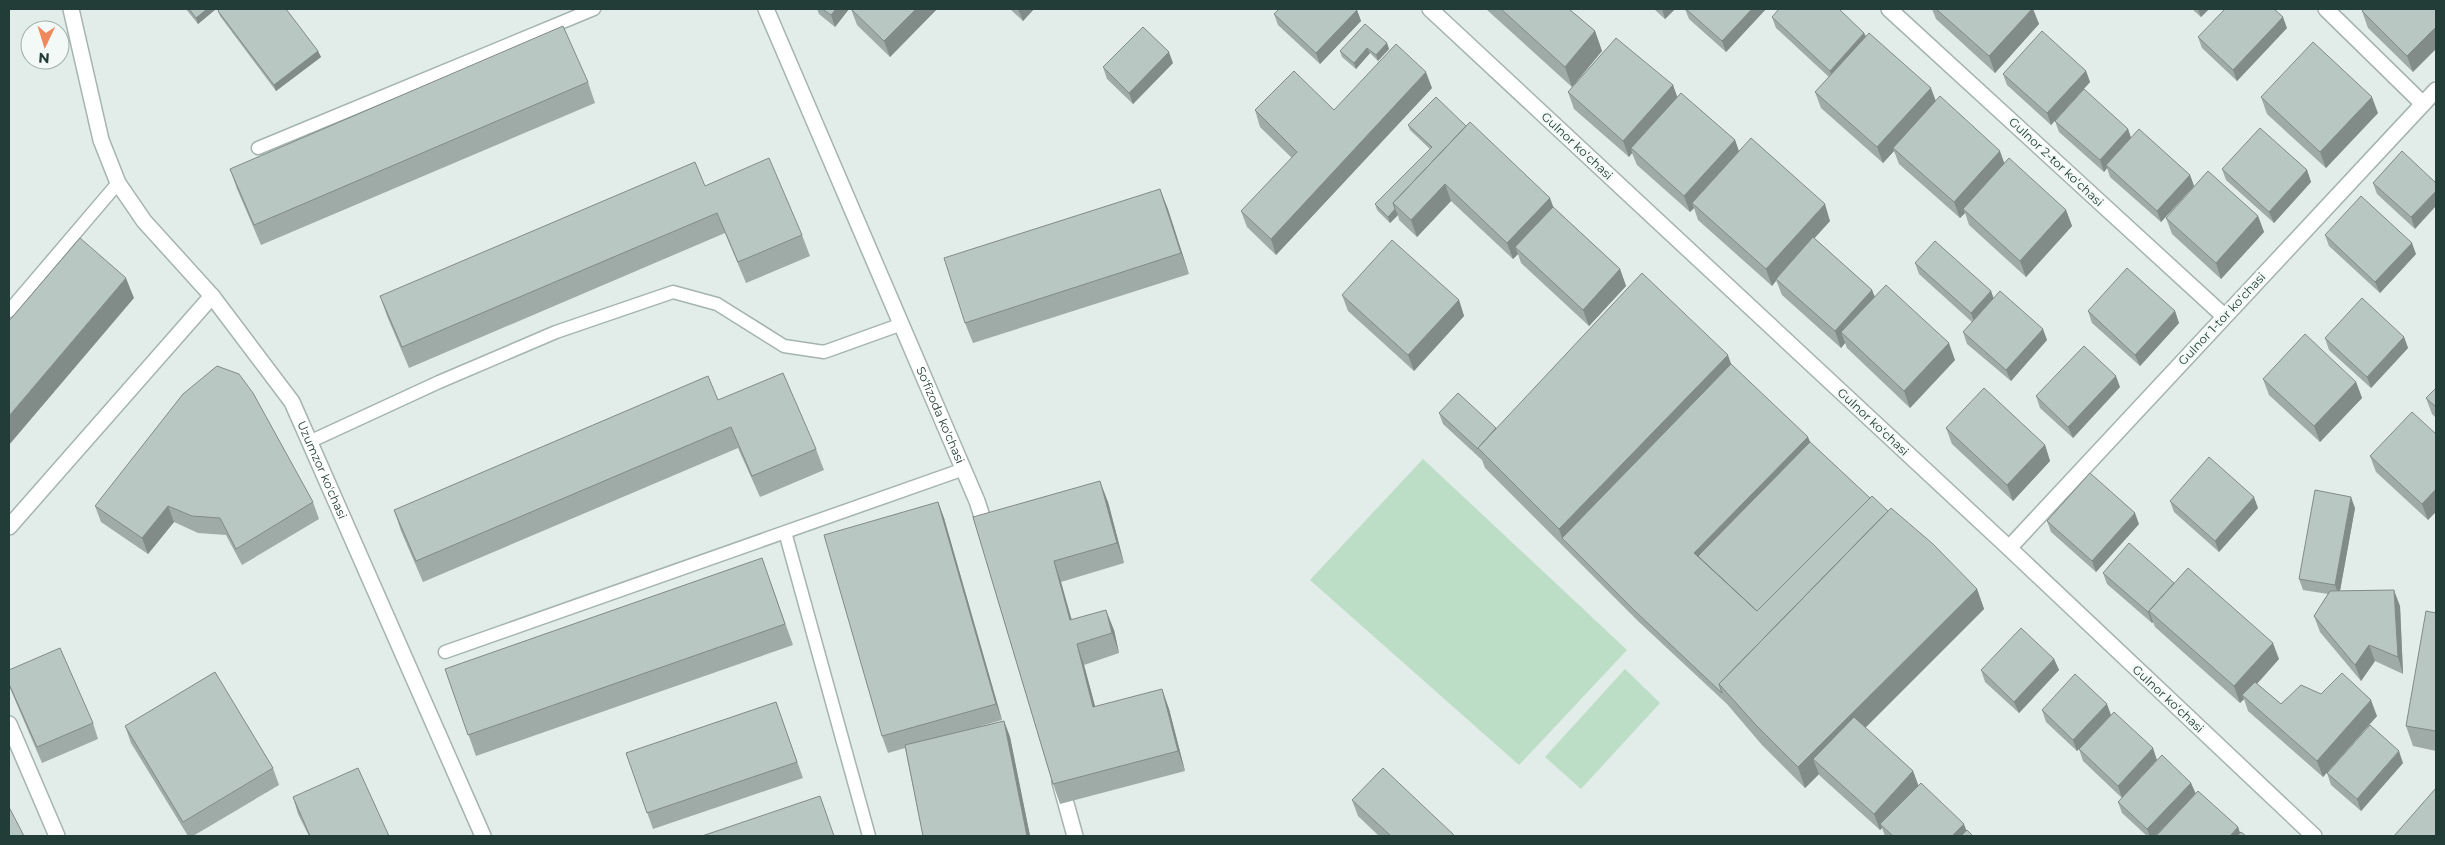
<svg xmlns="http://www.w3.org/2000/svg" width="2445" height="845" font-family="Montserrat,sans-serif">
<rect width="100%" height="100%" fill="#e2ece8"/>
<path fill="#bcddc6" d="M1423 459 1627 650 1519 765 1310 580Z
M1625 669 1660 703 1581 789 1545 757Z"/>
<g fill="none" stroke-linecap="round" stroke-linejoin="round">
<g stroke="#a5b4af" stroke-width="15">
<path id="service" d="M258 148 594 9
M9 311 118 183
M309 442 439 382 556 332 673 292 717 304 784 346 824 352 902 324
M785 532 869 836
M445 652 964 469"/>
</g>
<g stroke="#a5b4af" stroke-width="18">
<g id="minor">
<path id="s1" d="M71 9 101 140 118 183 144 221 212 296 292 402 483 836"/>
<path id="s2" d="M766 9 977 501 987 532"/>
<path d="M1430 9 2009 548 2314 836"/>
<path d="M1889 9 2224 316"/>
<path d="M2326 9 2423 104"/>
<path d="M9 527 212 296"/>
<path d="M2009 548 2436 90"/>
<path d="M9 724 57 836"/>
<path d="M1060 782 1075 836"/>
</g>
</g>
<use href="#service" stroke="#fff" stroke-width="12"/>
<use href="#minor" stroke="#fff" stroke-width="15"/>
</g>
<path fill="#9eaba6" d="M186 9H216L198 24Z
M817 9H849L835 27 819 14Z
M851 9H937L890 57 857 25Z
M1010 9H1034L1023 21Z
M1486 9H1569L1595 31 1602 51 1572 87Z
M1654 9H1675L1665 19Z
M1685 9H1766L1726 52 1689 19Z
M1932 9H2033L2039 24 1995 73 1936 19Z
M2192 9H2209L2201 17Z
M2436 9 2413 72 2368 28 2362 11Z
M1357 10 1361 21 1320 64 1278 25 1274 14Z
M218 11 318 51 321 57 276 91 220 16Z
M1772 17 1864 33 1866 36 1936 101 2005 163 2066 210 2072 226 2026 277 1969 225 1965 213 1960 218 1899 164 1894 151 1883 163 1821 108 1815 92 1829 77 1776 28Z
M2287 28 2237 81 2202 48 2198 37Z
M1387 43 1389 49 1378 61 1370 53 1356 69 1342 57 1340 51Z
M1173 63 1133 104 1107 79 1103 67Z
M2086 71 2090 82 2051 125 2007 85 2003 74Z
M588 82 595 103 261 245 237 189 230 169Z
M1673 85 1677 97 1735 140 1739 152 1830 221 1814 238 1872 290 1875 297 1955 360 1910 408 1847 348 1845 343 1841 348 1782 295 1776 280 1772 286 1698 220 1694 208 1690 212 1637 165 1632 153 1629 157 1574 109 1568 92Z
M1432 88 1276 255 1247 227 1241 211 1292 158 1260 127 1255 110H1334Z
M2261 97 2378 113 2326 168 2267 114Z
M2055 121 2128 129 2131 138 2190 175 2194 186 2161 222 2110 177 2107 168 2104 172 2059 132Z
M1408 125 1466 126 1620 269 1626 286 1589 326 1521 263 1518 254 1513 259 1451 201 1417 237 1399 220 1398 215 1390 223 1377 210 1375 204 1430 149 1410 130Z
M2402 151 2415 229 2377 194 2373 183Z
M2222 169 2307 170 2311 182 2274 223 2226 180Z
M705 186 802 235 810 256 746 283 725 233 409 368 387 316 380 296Z
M1160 189 1189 274 973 343 965 323Z
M2258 216 2264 232 2221 279 2172 234 2166 218Z
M2325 235 2416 254 2380 293 2329 246Z
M1915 263 1991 291 1993 298 2047 340 2011 381 1967 344 1963 332 1972 322 1919 274Z
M1342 295 1459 300 1464 316 1414 371 1348 311Z
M2088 311H2175L2179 323 2140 366 2092 323Z
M2404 337 2408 348 2371 388 2329 350 2325 338Z
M1731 364 1810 442 1870 498 1888 511 1977 589 1984 609 1865 728 1913 771 1918 785 1966 831 1973 836H1885L1882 828 1880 830 1819 775V774L1805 788 1762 745 1727 704 1639 622 1485 468 1482 460 1443 424 1439 413 1496 428Z
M2263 379 2356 382 2362 398 2320 442 2269 395Z
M2120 387 2073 438 2040 408 2036 396Z
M2436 388V418L2432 414 2426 398Z
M718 400 816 449 824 470 760 497 738 448 423 582 401 531 394 510Z
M1946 428 2045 445 2050 461 2013 501 1952 444Z
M2436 434 2428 520 2376 472 2370 456Z
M2170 501 2258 508 2219 552 2174 512Z
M313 502 319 519 242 565 226 535 198 533 174 522 148 554 101 522 95 506Z
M938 502 944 518 1002 720 974 728 1004 721 1010 737 1030 836H923L905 748 888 753 882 736Z
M1108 502 1124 563 1061 582 1072 620 1114 630 1119 653 1084 665 1095 707 1162 689 1169 709 1185 771 1060 804 1053 784 973 517Z
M2355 508 2340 591 2400 606 2403 674 2375 661 2361 681 2320 632 2314 616 2328 594 2303 590 2299 579Z
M2047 521 2139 524 2096 572 2051 532Z
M762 558 793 645 476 756 445 669Z
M2103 573 2174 583 2279 659 2257 684 2281 704 2321 694 2377 716 2323 777 2248 711 2244 699 2240 703 2155 627 2153 622 2152 623 2107 584Z
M2436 613V751L2413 746 2406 726Z
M2054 659 2059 670 2019 713 1985 682 1981 670Z
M9 670 93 723 98 739 42 763 9 686Z
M776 702 803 778 653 829 626 753Z
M2042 710 2111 715 2122 798 2083 761 2079 749 2077 751 2046 722Z
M125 726 273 768 279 785 193 836H188L131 743Z
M2403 763 2361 811 2331 785 2327 773Z
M2191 783 2195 794 2238 827 2240 833 2246 836H2147L2122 813 2118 802Z
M293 797 389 836H309L298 814Z
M1352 800 1455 836H1379L1358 816Z"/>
<path fill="#818b87" d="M207 9H216L198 24 196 18Z
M836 9H849L835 27 831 15Z
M916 9H937L890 57 884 41Z
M1018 9H1034L1023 21Z
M1662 9H1675L1665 19Z
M1752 9H1766L1726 52 1722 41Z
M2032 9H2033L2039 24 1995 73 1989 56Z
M2198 9H2209L2201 17Z
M1357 10 1361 21 1320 64 1316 53Z
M2283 17 2287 28 2237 81 2233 70Z
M2436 27V49L2413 72 2407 56Z
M1595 31 1602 51 1572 87 1565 67Z
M1864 33 1869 44 1834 82 1830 71Z
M1387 43 1389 49 1378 61 1376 55Z
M1367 48 1370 53 1356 69 1354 63Z
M318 51 321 57 276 91 274 85Z
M1169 52 1173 63 1133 104 1129 93Z
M2086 71 2090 82 2051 125 2047 113Z
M1426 72 1432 88 1276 255 1271 239Z
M1673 85 1679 102 1631 148 1632 153 1629 157 1623 141Z
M1931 88 1937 104 1893 148 1894 151 1883 163 1877 147Z
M2372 97 2378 113 2326 168 2320 152Z
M2128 129 2132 141 2106 165 2107 168 2104 172 2100 160Z
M1735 140 1741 157 1692 203 1694 208 1690 212 1684 196Z
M2000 151 2006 168 1963 209 1965 213 1960 218 1954 202Z
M2307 170 2311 182 2274 223 2269 212Z
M2190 175 2194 186 2161 222 2157 211Z
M1445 184 1451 201 1417 237 1411 220Z
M1160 189 1168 209 1189 274 1181 253Z
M2436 191V206L2415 229 2411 217Z
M1550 198 1556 214 1515 247 1518 254 1513 259 1507 243Z
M1825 204 1830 221 1777 280 1776 279V281L1772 286 1766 269Z
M1395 209 1398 215 1390 223 1388 217Z
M2066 210 2072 226 2026 277 2020 261Z
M2258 216 2264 232 2221 279 2216 263Z
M2412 243 2416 254 2380 293 2375 282Z
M1620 269 1626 286 1589 326 1583 310Z
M126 278 134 298 9 445V416Z
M1872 290 1878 306 1841 332 1845 343 1841 348 1835 331Z
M1991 291 1995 302 1975 324 1971 313Z
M1459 300 1464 316 1414 371 1408 355Z
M2175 311 2179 323 2140 366 2135 355Z
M2043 329 2047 340 2011 381 2006 370Z
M2404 337 2408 348 2371 388 2367 377Z
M1949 343 1955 360 1910 408 1904 391Z
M1728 355 1735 375 1562 538 1559 529Z
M2116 376 2120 387 2073 438 2068 427Z
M2356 382 2362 398 2320 442 2314 426Z
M1808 437 1813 448 1700 562 1694 553Z
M2045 445 2050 461 2013 501 2007 485Z
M1100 481 1108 502 1124 563 1117 543Z
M2436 489V512L2428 520 2422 504Z
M2254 497 2258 508 2219 552 2215 541Z
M2351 497 2355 508 2339 596 2335 585Z
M938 502 944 518 1002 720 996 704Z
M168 506 174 522 148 554 142 538Z
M2135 513 2139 524 2096 572 2092 561Z
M1054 561 1061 582 1077 641 1070 620Z
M2174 583 2149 611 2153 622 2152 623 2148 612Z
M1977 589 1984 609 1824 769 1813 759 1819 774 1805 788 1798 767Z
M2394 590 2400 606 2403 674 2398 657Z
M1106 610 1114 630 1119 653 1112 633Z
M2273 643 2279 659 2245 697 2242 695 2244 699 2240 703 2234 686Z
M1077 644 1084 665 1101 728 1093 707Z
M2369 645 2375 661 2361 681 2355 665Z
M2054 659 2059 670 2019 713 2014 702Z
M1162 689 1169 709 1185 771 1178 751Z
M2371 700 2377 716 2323 777 2317 761Z
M2107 704 2111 715 2077 751 2073 740Z
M1004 721 1010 737 1030 836H1027Z
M2153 748 2157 760 2122 798 2118 786Z
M2399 751 2403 763 2361 811 2357 799Z
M1913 771 1919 787 1880 824 1882 828 1880 830 1874 814Z
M2191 783 2196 794 2155 836H2150L2147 829Z
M1964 824 1968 835 1967 836H1952Z
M2238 827 2241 836H2230Z"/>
<path fill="#b8c7c1" stroke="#818b87" d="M189 9H207L196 18Z
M220 9H286L318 51 274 85 218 11Z
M822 9H836L831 15Z
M851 9H916L884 41Z
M1279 9H1356L1357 10 1316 53 1274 14Z
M1501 9H1569L1595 31 1565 67Z
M1686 9H1752L1722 41Z
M1779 9H1839L1864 33 1830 71 1772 17Z
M1936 9H2032L1989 56Z
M2225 9H2274L2283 17 2233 70 2198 37Z
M2365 9H2436V27L2407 56 2362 11Z
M1365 24 1387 43 1376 55 1367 48 1354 63 1340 51Z
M563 26 588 82 254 225 230 169Z
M1143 27 1169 52 1129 93 1103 67Z
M2042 31 2086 71 2047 113 2003 74Z
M1869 33 1931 88 1877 147 1815 92Z
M1616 38 1673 85 1623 141 1568 92Z
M2313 42 2372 97 2320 152 2261 97Z
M1396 44 1426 72 1271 239 1241 211 1297 152 1255 110 1294 71 1334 110Z
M2084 89 2128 129 2100 160 2055 121Z
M1681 93 1735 140 1684 196 1631 148Z
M1940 96 2000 151 1954 202 1893 148Z
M1436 97 1466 126 1393 203 1395 209 1388 217 1375 204 1432 147 1408 125Z
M1470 122 1550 198 1507 243 1445 184 1411 220 1393 203Z
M2260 128 2307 170 2269 212 2222 169Z
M2139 129 2190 175 2157 211 2106 165Z
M1751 138 1825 204 1766 269 1692 203Z
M2402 151 2436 183V191L2411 217 2373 183Z
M769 158 802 235 738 262 717 213 402 347 380 296 695 162 705 186Z
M2009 158 2066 210 2020 261 1963 209Z
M2208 171 2258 216 2216 263 2166 218Z
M1160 189 1181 253 965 323 944 258Z
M2361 196 2412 243 2375 282 2325 235Z
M1553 207 1620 269 1583 310 1515 247Z
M1813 237 1872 290 1835 331 1776 279Z
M80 238 126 278 9 416V321Z
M1392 240 1459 300 1408 355 1342 295Z
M1935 241 1991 291 1971 313 1915 263Z
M2127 268 2175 311 2135 355 2088 311Z
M1642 273 1728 355 1559 529 1478 448Z
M1886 285 1949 343 1904 391 1841 332Z
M2000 291 2043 329 2006 370 1963 332Z
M2362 298 2404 337 2367 377 2325 338Z
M2305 334 2356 382 2314 426 2263 379Z
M2084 346 2116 376 2068 427 2036 396Z
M1731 364 1808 437 1694 553 1757 611 1872 496 1888 511 1719 684 1722 693 1635 611 1562 538Z
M217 366 239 374 253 393 313 502 236 549 220 518 192 516 168 506 142 538 95 506 183 394Z
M783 373 816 449 752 476 731 427 416 561 394 510 708 376 718 400Z
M1984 388 2045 445 2007 485 1946 428Z
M2436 388V407L2426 398Z
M1458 393 1496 428 1478 448V449L1439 413Z
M2412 412 2436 434V489L2422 504 2370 456Z
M1810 442 1870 498 1757 611 1698 556Z
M2209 457 2254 497 2215 541 2170 501Z
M2090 473 2135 513 2092 561 2047 521Z
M1100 481 1117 543 1054 561 1070 620 1106 610 1112 633 1077 644 1093 707 1162 689 1178 751 1053 784 973 517Z
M2315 490 2351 497 2335 585 2299 579Z
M938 502 996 704 882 736 824 535Z
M1891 508 1933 544 1977 589 1798 767 1755 724 1719 684Z
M2129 543 2174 583 2148 612 2103 573Z
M762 558 785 624 468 735 445 669Z
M2188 568 2273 643 2234 686 2149 611Z
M2394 590 2398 657 2369 645 2355 665 2314 616 2330 591Z
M2426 611 2436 613V731L2406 726Z
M2021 628 2054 659 2014 702 1981 670Z
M60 648 93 723 37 747 9 684V670Z
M215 672 273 768 183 822 125 726Z
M2342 673 2371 700 2317 761 2242 695 2255 682 2281 704 2301 685 2321 694Z
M2075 674 2107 704 2073 740 2042 710Z
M776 702 797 762 647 813 626 753Z
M2114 712 2153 748 2118 786 2079 749Z
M1854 717 1913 771 1874 814 1813 759Z
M1004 721 1027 836H923L905 745Z
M2370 725 2399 751 2357 799 2327 773Z
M2162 755 2191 783 2147 829 2118 802Z
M358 768 389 836H310L293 797Z
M1383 768 1455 836H1391L1352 800Z
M1921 783 1964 824 1952 836H1893L1880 824Z
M2436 788V836H2394Z
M2198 791 2238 827 2230 836H2156Z
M820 796 834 836H702Z
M9 807 24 836H9Z
M1967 830 1973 836H1961Z
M2241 832 2246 836H2237Z"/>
<g text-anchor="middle" stroke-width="5" stroke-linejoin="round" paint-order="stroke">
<g font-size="12" fill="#223d37" stroke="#f3f9f6">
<text transform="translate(1577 146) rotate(43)" y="4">Gulnor koʻchasi</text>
<text transform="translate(2056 162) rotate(43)" y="4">Gulnor 2-tor koʻchasi</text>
<text transform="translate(2222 319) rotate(-47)" y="4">Gulnor 1-tor koʻchasi</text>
<text dy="4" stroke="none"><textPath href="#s2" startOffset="442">So'fizoda ko'chasi</textPath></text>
<text transform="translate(1873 422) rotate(43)" y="4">Gulnor koʻchasi</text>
<text dy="4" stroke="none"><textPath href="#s1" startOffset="535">Uzumzor ko'chasi</textPath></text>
<text transform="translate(2168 699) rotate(43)" y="4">Gulnor koʻchasi</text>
</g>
</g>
<rect width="2445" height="845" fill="none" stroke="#223d37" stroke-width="20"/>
<g transform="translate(45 45) rotate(184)"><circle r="24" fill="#f3f9f6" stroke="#9faeaa"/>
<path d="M0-4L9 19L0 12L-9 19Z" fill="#ef885d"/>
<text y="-8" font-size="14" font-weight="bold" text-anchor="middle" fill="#223d37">N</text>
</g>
</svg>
